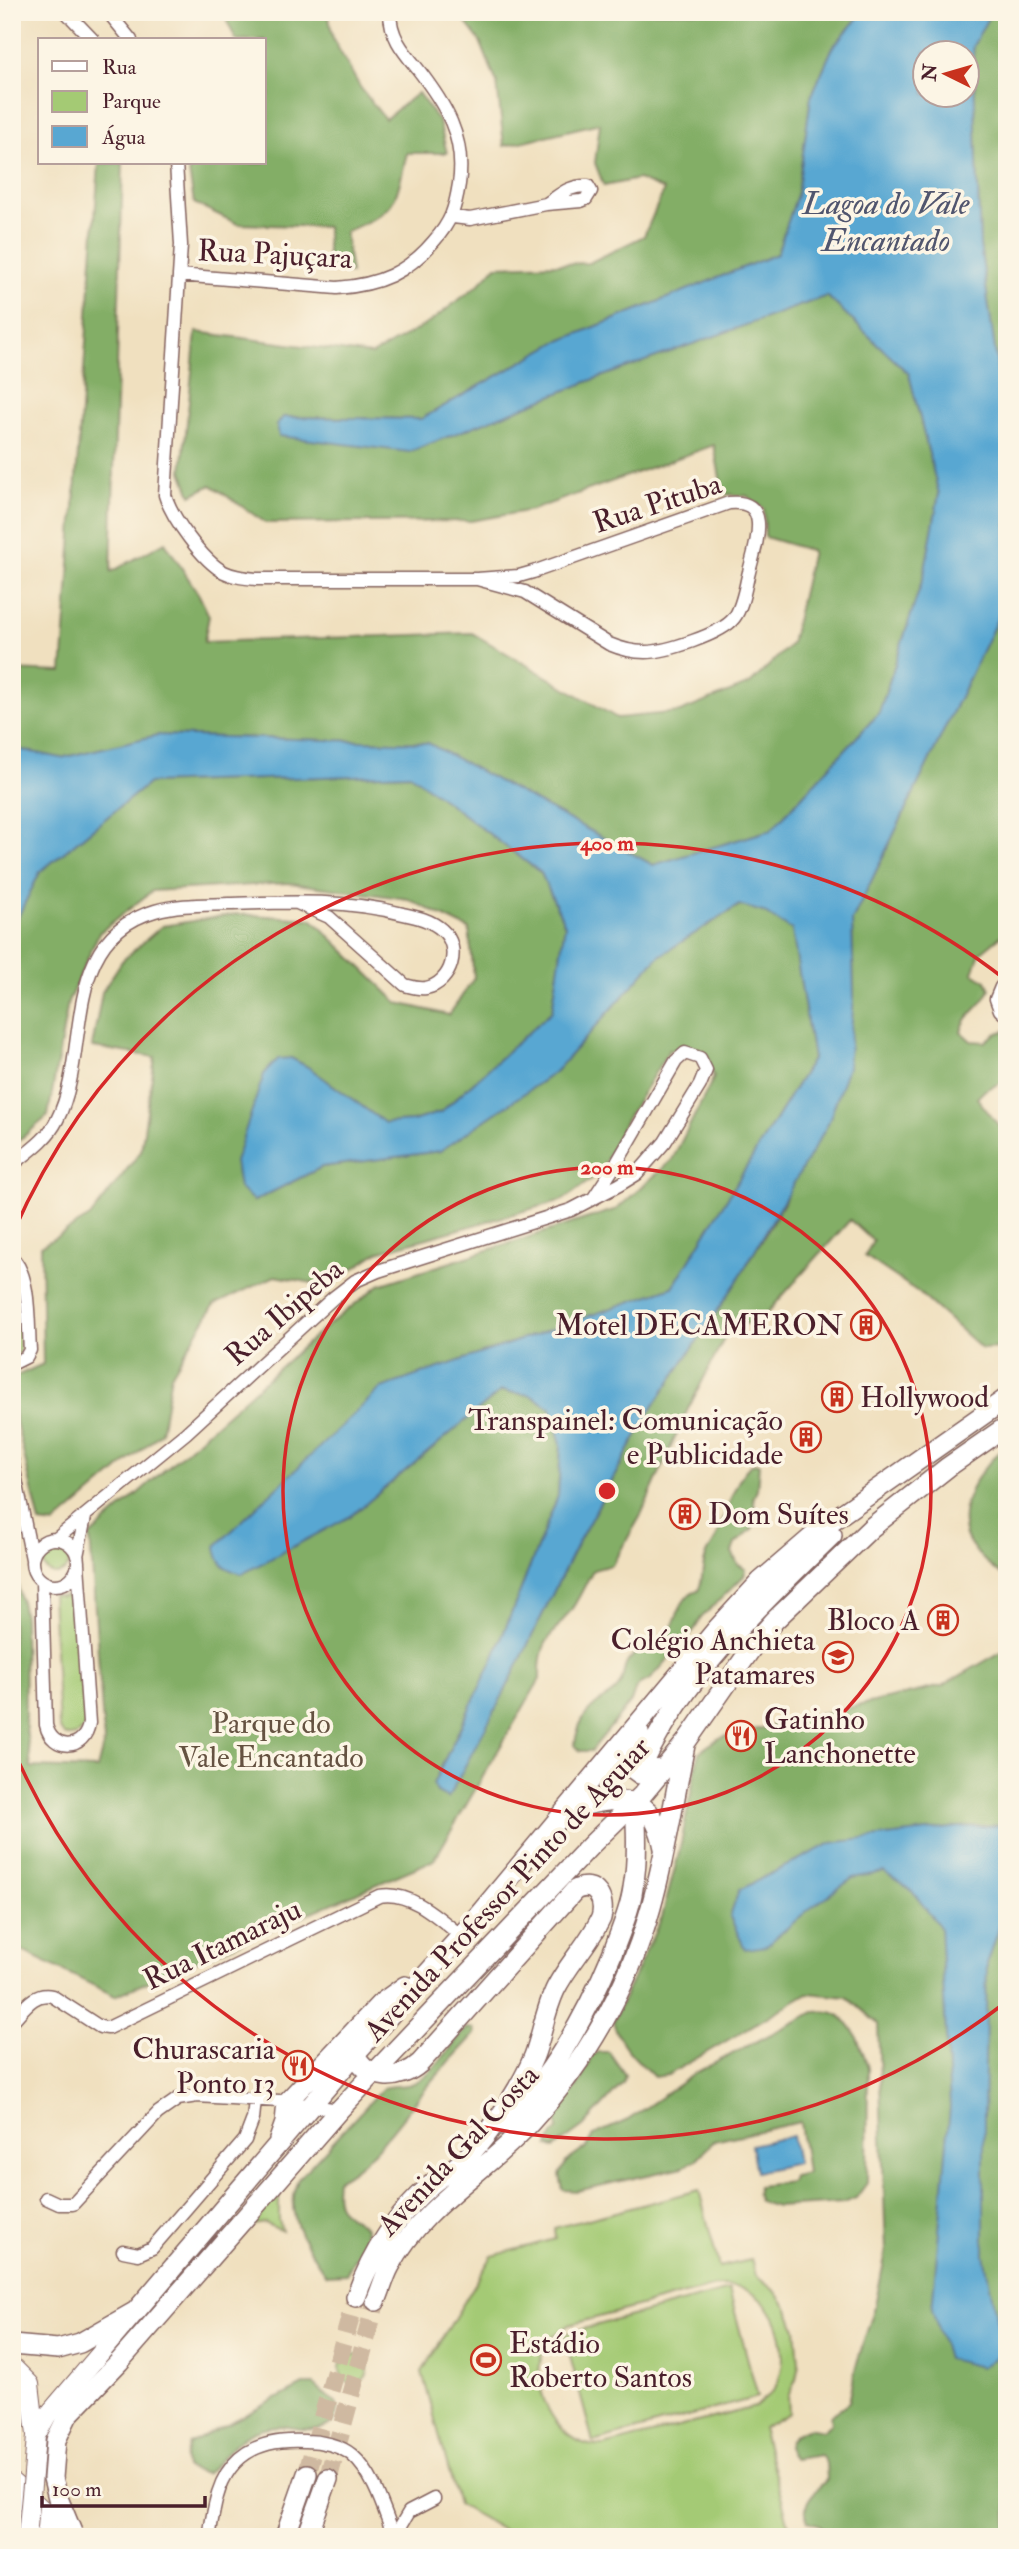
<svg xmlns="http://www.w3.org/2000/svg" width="1019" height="2549" font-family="'IM FELL Double Pica',serif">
<rect width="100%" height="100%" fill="#fcf5e5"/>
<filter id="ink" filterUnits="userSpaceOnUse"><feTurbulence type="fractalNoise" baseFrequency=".0143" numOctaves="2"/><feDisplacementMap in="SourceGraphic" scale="14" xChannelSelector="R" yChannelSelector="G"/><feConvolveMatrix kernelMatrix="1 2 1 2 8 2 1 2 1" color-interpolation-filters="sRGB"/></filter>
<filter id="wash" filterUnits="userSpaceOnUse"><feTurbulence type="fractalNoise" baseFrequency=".00686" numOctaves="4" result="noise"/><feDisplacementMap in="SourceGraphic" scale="28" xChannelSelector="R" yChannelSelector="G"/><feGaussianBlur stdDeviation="1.57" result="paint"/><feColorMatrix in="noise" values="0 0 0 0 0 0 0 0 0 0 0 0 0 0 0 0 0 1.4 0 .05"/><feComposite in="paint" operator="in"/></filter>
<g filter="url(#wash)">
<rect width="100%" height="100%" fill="#f0e0bf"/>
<path fill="#a4ca74" stroke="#777450" stroke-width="2" fill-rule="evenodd" d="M12 1271 16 1287 20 1347 19 1353 15 1357H12Z
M43 1561a13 13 0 1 1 26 0a13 13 0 1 1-26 0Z
M74 1591 86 1724C80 1734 76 1738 64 1735L59 1728 52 1595 63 1597Z
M279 2187V2220L282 2231 265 2223 246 2226Z
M699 2190 719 2267 751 2260 756 2276 776 2292 787 2307 796 2328 799 2363 796 2380 788 2396 789 2413 762 2428 789 2525 743 2537H515L458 2504 422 2372 492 2256 555 2239 554 2228ZM715 2286C728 2286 741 2286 752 2293 782 2312 791 2358 775 2388 771 2395 762 2401 755 2407L604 2446C597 2446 589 2446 583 2443 548 2429 526 2376 548 2342 553 2335 562 2330 569 2325Z
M729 2290 758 2397 593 2442 564 2334Z
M340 2369a14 14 0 1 1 28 0a14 14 0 1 1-28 0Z"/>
<path fill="#83ae66" stroke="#666648" stroke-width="2" d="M223 12H328L333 39 360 87 385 119 418 93 439 122 447 153H407C394 207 398 209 345 232L351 273 327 271V227L238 224 194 203 189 172 193 163H264V105L269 93 264 86V40H236Z
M461 12H863L833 47 811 97 797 195 777 254 555 343 421 419 283 417 409 452 589 381 827 296 909 374 939 494 924 575 879 713 771 830 653 865 428 743 158 735 61 758 12 748V670L62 672 99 163H123L111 572 165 542 199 595 209 616 204 642 472 633 617 718 680 712 750 684 791 644 812 551 765 537 764 509 747 496 723 494 714 445 532 510 471 521 266 523 211 485 191 495 182 471 196 332 372 355 430 322 478 285 496 266 589 263 644 236 664 190 638 179 604 186 595 163 600 123 504 146 497 83 480 41 459 14Z
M991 12H1007V433L980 245 973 46Z
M1007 599V931L980 953 973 973 986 981 990 989C984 1007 965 1012 961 1032L971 1041 985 1042 995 1034 1007 1030V1080L985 1090 977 1098 1007 1136V1340L1000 1348 982 1349 918 1292 865 1256 873 1241 850 1220 769 1311 757 1320 729 1329 685 1415 640 1517 612 1565 593 1570C585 1584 578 1602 568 1614 548 1640 539 1643 540 1679L434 1860 115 1996 16 1948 12 1945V1554L24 1617 25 1721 31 1767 97 1769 104 1742 90 1536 316 1335 379 1285 617 1209 672 1160 714 1077 703 1052 669 1050 624 1123 600 1173 563 1200 378 1252 329 1286 275 1276 214 1305 171 1375 161 1433 54 1525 40 1523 12 1405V1378L43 1364 41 1246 90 1217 141 1151 155 1057 92 1047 102 992 122 961 162 926 237 914 312 919 398 1003 449 1015 474 978 469 929 408 899 289 883 152 891 99 933 68 1002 48 1116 12 1146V929L40 872 149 783 410 774 541 873 565 925 552 1011 441 1112 413 1121 385 1123 308 1067 291 1058 254 1201 322 1167 440 1151 555 1072 658 957 740 905 763 912 792 929 813 1058 673 1287 381 1388 351 1516 501 1391 530 1395 551 1408 561 1444 558 1496 492 1662 433 1784 504 1693 577 1544 651 1410 736 1283 784 1203 854 997 852 921Z
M1007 1445V1576C996 1574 989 1565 981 1557 943 1523 975 1471 1007 1445Z
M754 1463 759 1464 757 1490 753 1499 757 1517 752 1529 735 1544 732 1552 738 1565 746 1569 744 1576 701 1618 695 1629 650 1680 641 1683 635 1690 631 1702 591 1751H580L575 1745C577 1724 585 1712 602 1700 608 1696 615 1693 619 1686 625 1677 622 1665 632 1657 644 1646 657 1648 668 1634 678 1621 678 1596 698 1591 704 1579 701 1567 707 1554 709 1549 713 1545 715 1540 725 1520 735 1473 754 1463Z
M1007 1651V2537H827L828 2533 820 2525 808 2521C800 2501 815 2493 827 2479L826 2463 821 2455 794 2459C781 2447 791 2434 806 2429 811 2428 818 2430 823 2431L831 2423 830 2416 849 2403 856 2366 875 2306 886 2252 878 2024 847 1997 808 1993 668 2075 654 2077C636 2059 619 2045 613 2021L662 1917 680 1849 699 1752 719 1738 942 1686 1001 1652Z
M814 2012C819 2012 826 2011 831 2012 852 2017 863 2050 868 2068L867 2183 856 2198 844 2203 776 2207 759 2201 756 2194 758 2186 791 2182 793 2176 807 2173 800 2122 714 2141 697 2159 683 2167 577 2191 563 2190 560 2175 566 2162 587 2147 594 2135 628 2120 697 2072Z
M467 2028 474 2029 475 2034C458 2053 440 2071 424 2091 399 2120 371 2164 337 2180 333 2215 344 2209 366 2228L364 2242 346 2274 326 2275C311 2253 290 2224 293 2196 293 2191 297 2184 298 2179L383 2088C392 2085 402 2087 411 2084 429 2079 454 2043 467 2028Z
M598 2052H609L625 2075 623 2083 583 2127 554 2148 548 2146 550 2139 558 2129 556 2119 558 2111 579 2084 592 2056Z
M303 2385H314C317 2387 319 2390 322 2392 329 2399 339 2399 337 2411 333 2438 298 2428 281 2426 272 2426 262 2428 254 2431 230 2441 224 2460 205 2474L186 2468 185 2459 189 2444Z"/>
<path fill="#58a7d2" stroke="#51637e" stroke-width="2" fill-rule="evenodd" d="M863 12H991L973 46 980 245 1007 433V599L852 921 854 997 848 1067 828 1124 736 1283 651 1410 577 1544 504 1693 448 1798 437 1792 433 1784 492 1662 558 1496 561 1444 551 1408 530 1395 501 1391 351 1516 242 1574C225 1569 218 1565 216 1546L381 1388 673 1287 813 1058 792 930 763 912 739 905 658 957 555 1072 440 1151 322 1167 254 1201 239 1188 235 1162 264 1074 278 1059 291 1058 308 1067 385 1123 413 1121 441 1112 552 1011 565 925 541 873 410 774 149 783 40 872 12 929V748L61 758 158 735 428 743 653 865 771 830 879 713 924 575 939 494 909 374 827 296 589 381 409 452 279 436 277 425 283 417 421 419 555 343 777 254 797 195 811 97 833 47ZM925 52H967V94H925Z
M1007 1825V1905L987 1964 984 2119V2255L1003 2352 981 2367 947 2359 932 2309 950 2107 940 1927 911 1890 884 1872 853 1878 808 1910 766 1946 745 1949 730 1917 739 1890 831 1843 958 1827Z
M792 2136 797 2163 756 2172 751 2145Z"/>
</g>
<g filter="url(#ink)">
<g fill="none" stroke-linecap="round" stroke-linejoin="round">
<path stroke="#cfb9a1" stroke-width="19" stroke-dasharray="19 10" stroke-linecap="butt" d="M307 2474 356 2297
M328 2479 376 2301"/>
<g stroke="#84635f" stroke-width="15">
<path id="street" d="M66 12 93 40
M108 12 131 40
M176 163 181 245 165 495C172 518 203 561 224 572 234 577 245 578 256 579H477L519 576 533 572 729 503C774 498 755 547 749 572 745 587 743 606 734 618 722 634 666 652 645 652 632 652 621 649 609 644L525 592 477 579
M453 217 470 219 546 204 581 201 586 199 591 191 588 186C569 185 560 195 546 204
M179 275 337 288C379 285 407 273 434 241 451 222 455 209 459 184 466 137 445 104 417 68 403 51 390 36 390 12
M1007 985 1001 987 996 999 1000 1010 1007 1016
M12 1165C28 1152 48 1139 57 1120 92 1052 58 939 155 911 179 904 204 905 229 904 288 902 345 899 403 914 417 917 431 920 442 930 462 947 452 983 426 988 418 989 412 987 405 985L329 917 297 903
M12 1258C31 1274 28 1326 30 1350L26 1357 12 1364
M12 1460 32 1559
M56 1539 186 1433 333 1298 355 1281 378 1271 571 1210 619 1185 637 1174 665 1142 700 1085 706 1070 700 1058 685 1053 676 1061 618 1161 593 1199
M32 1562a23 23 0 1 1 46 0a23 23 0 1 1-46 0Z
M77 1556 85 1517
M42 1581 46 1725C52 1752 85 1751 89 1723L78 1564
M12 2021C23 2010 34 1991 52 1996L100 2027 108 2028 379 1896C410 1890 439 1918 461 1936
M46 2198 59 2204H73L158 2113 178 2099 197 2096 279 2101 339 2110
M123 2251 138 2254 152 2248 245 2140 253 2119 255 2100
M210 2537C210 2526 213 2515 215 2505 225 2455 258 2438 306 2441 320 2441 340 2445 352 2455 374 2474 384 2510 394 2536
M394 2537 409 2512 434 2499"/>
</g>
<g stroke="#84635f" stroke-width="20">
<path id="secondary" d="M12 2366 30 2384 36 2435
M33 2474 36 2436 47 2416 132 2316
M12 2482 73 2537"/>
</g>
<g stroke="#84635f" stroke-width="22">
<path id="primary" d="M639 1733 629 1754V1766L640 1774 664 1768
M645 1760C688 1671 762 1603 832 1535
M566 1813C583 1803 623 1795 641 1806 655 1814 661 1833 664 1848
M504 2125C553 2076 586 2017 612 1954 620 1932 630 1911 633 1888 637 1866 637 1845 636 1823
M279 2140 285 2123 287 2102 380 2004 405 1986
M356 2297C372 2252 396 2215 432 2184 444 2174 460 2166 470 2154 492 2131 522 2086 534 2056 542 2035 545 2011 555 1990 567 1965 589 1944 601 1918 606 1900 596 1880 575 1890L420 2063C400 2081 368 2082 355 2054L356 2029
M376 2301C381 2290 384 2277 390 2266 422 2205 486 2172 530 2123 586 2061 629 1987 651 1907 666 1854 674 1799 685 1745
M12 2345 58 2349 80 2343 136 2311 355 2054 461 1936 716 1630 761 1581 826 1525 1007 1398
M74 2537 58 2498 53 2478 56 2440 68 2415 119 2362 339 2110 592 1844 642 1795 686 1742 758 1639 775 1620 872 1527 948 1467 1007 1426
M285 2537 307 2474
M307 2537 328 2479"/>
</g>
<g stroke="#84635f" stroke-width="24">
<path id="highway" d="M12 2507 46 2537"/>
</g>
<use href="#street" stroke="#fff" stroke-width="12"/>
<use href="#secondary" stroke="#fff" stroke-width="18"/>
<use href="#primary" stroke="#fff" stroke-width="19"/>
<use href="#highway" stroke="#fff" stroke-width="21"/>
<g stroke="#84635f" stroke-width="20" stroke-linecap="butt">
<path id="secondary-bridge" d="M27 2537 33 2474"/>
</g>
<use href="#secondary-bridge" stroke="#fff" stroke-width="18"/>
</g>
</g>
<g fill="none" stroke="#d62828" stroke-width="3.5">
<circle cx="607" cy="1491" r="324"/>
<path d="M1006 2002A648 648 0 0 1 13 1749M13 1233A648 648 0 0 1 1006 980"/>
</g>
<defs>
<g id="building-ring" transform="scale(1.575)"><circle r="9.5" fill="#fcf5e5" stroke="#c8321e" stroke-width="1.5"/><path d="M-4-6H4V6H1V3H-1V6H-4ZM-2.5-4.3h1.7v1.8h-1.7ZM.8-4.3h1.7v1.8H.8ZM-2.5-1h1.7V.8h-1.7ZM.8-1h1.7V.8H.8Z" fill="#c8321e"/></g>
<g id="school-ring" transform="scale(1.575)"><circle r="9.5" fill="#fcf5e5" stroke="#c8321e" stroke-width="1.5"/><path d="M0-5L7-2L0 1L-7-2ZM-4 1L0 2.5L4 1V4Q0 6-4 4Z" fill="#c8321e"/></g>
<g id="restaurant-ring" transform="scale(1.575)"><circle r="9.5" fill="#fcf5e5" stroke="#c8321e" stroke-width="1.5"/><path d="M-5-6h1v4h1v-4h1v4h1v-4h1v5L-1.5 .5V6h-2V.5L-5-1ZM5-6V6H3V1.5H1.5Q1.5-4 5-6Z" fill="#c8321e"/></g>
<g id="stadium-ring" transform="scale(1.575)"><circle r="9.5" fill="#fcf5e5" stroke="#c8321e" stroke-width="1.5"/><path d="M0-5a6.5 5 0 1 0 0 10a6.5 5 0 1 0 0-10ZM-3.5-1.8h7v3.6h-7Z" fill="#c8321e"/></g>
</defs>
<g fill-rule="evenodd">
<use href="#building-ring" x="866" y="1325"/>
<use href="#building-ring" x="837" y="1397"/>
<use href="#building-ring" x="806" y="1437"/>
<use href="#building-ring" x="685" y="1514"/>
<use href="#building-ring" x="943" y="1620"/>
<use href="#school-ring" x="838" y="1657"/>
<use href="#restaurant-ring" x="741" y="1736"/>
<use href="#restaurant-ring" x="298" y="2066"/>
<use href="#stadium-ring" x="486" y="2360"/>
</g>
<g text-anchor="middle" stroke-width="7" stroke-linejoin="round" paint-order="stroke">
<g font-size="30" fill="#4a1f2b" stroke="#fcf5e5">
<text transform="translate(275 254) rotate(3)" y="10">Rua Pajuçara</text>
<text transform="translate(657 503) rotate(-18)" y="10">Rua Pituba</text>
<text transform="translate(284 1312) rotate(-41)" y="10">Rua Ibipeba</text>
<text transform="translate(507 1889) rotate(-47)" y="10">Avenida Professor Pinto de Aguiar</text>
<text transform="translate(222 1944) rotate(-26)" y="10">Rua Itamaraju</text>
<text transform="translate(458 2150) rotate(-47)" y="10">Avenida Gal Costa</text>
</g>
<g font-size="30" fill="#4a1f2b" stroke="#fcf5e5" text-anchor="end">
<text x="843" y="1335">Motel DECAMERON</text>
<text x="860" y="1407" text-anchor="start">Hollywood</text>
<text x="783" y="1430">Transpainel: Comunicação<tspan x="783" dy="34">e Publicidade</tspan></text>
<text x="708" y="1524" text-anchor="start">Dom Suítes</text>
<text x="920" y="1630">Bloco A</text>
<text x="815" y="1650">Colégio Anchieta<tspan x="815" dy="34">Patamares</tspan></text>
<text x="764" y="1729" text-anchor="start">Gatinho<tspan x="764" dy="34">Lanchonette</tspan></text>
<text x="275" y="2059">Churascaria<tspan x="275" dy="34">Ponto 13</tspan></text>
<text x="509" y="2353" text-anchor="start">Estádio<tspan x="509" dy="34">Roberto Santos</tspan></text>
</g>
<g font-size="30" fill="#655241" stroke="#fcf5e5">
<text x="271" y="1733">Parque do<tspan x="271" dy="34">Vale Encantado</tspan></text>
</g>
<g font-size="32" font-style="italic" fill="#50556e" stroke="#fcf5e5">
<text x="886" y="214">Lagoa do Vale<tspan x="886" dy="37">Encantado</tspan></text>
</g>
</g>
<circle cx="607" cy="1491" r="10" fill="#d62828" stroke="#fcf5e5" stroke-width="3.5"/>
<g font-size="21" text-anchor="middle" font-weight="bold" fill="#d62828" stroke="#fcf5e5" stroke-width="7" stroke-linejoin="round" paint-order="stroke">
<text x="607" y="850">400 m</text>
<text x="607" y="1174">200 m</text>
</g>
<rect width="1019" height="2549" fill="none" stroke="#fcf5e5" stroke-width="42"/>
<rect x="38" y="38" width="228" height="126" fill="#fcf5e5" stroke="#b59f9b" stroke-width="2"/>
<rect x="52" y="61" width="35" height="10" fill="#ffffff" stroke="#b59f9b" stroke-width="2"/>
<text x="102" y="74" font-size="21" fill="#4a1f2b">Rua</text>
<rect x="52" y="91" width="35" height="21" fill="#a4ca74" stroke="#b59f9b" stroke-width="2"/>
<text x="102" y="108" font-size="21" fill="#4a1f2b">Parque</text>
<rect x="52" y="126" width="35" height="21" fill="#58a7d2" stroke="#b59f9b" stroke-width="2"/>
<text x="102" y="144" font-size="21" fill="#4a1f2b">Água</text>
<g transform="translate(946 74) rotate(275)"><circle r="33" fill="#fcf5e5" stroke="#b59f9b" stroke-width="2"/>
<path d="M0-5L12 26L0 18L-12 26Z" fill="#c8321e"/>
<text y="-10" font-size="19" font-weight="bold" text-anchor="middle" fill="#4a1f2b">N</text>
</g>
<path d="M42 2496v10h163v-10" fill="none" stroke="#4a1f2b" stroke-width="3.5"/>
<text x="52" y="2496" font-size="21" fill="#4a1f2b" stroke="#fcf5e5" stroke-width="5" paint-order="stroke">100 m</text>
</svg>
